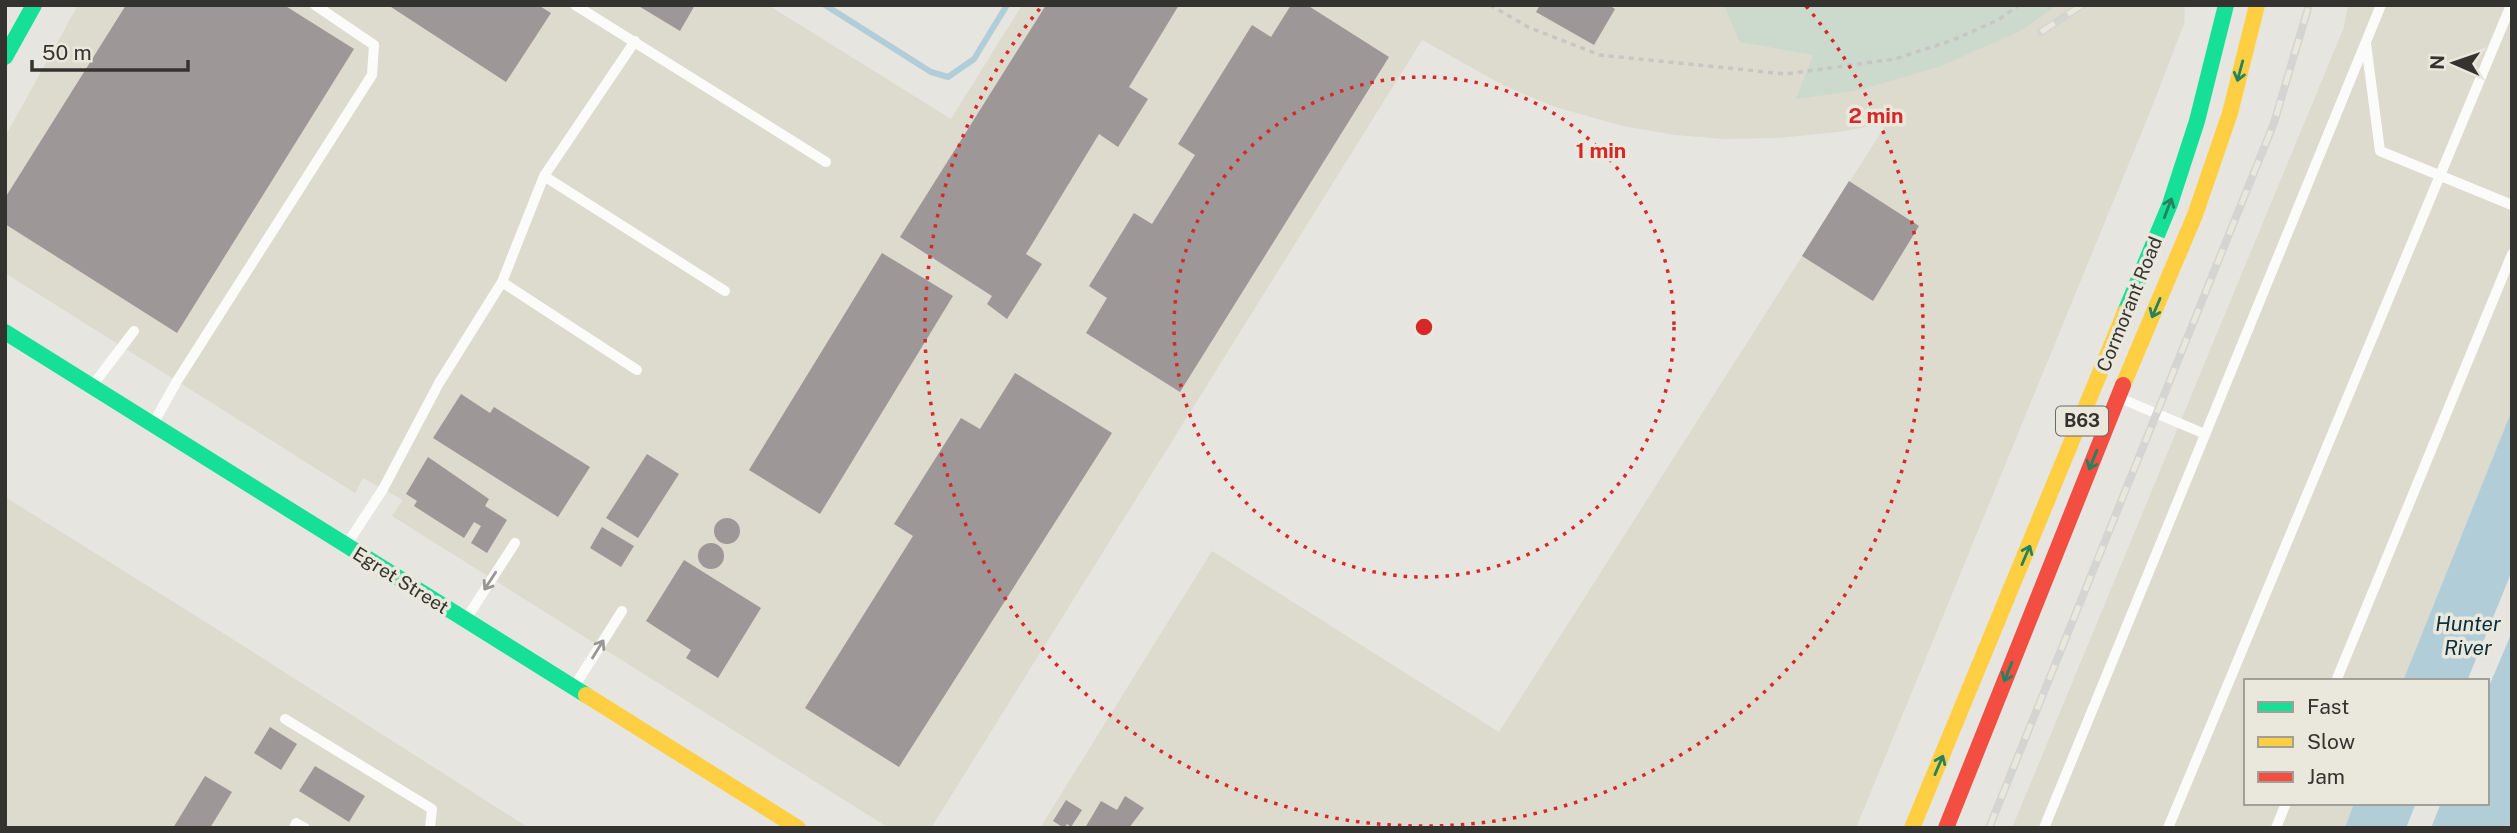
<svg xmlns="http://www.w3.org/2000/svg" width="2517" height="833" font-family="'Public Sans',sans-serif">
<rect width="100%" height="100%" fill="#e6e5e0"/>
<path fill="#dddace" d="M78 5H768L951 119 1022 5H2185L2184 24 2150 112 1856 828H1040L1212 551 1499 732 1887 123 1839 132 1777 138 1725 139 1675 135 1623 126 1555 107 1503 85 1422 40 931 828H889L392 516 403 500 363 478 355 493 5 273V137Z
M2348 5H2512V410L2403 681H2246V803H2354L2345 828H2012L2344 27Z
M5 497 212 626 529 828H5Z"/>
<path fill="#ccd9cd" d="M1724 5H2057L2020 31 1941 66 1860 90 1796 99 1813 55 1740 42Z"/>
<path fill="#b0cdd8" d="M2512 410V828H2345L2354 803H2487V681H2403Z"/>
<path fill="#e6e5e0" d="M2512 571V632L2487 691V681H2467Z
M2416 803H2441L2431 828H2406Z"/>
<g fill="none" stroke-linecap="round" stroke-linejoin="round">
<path stroke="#b0cdd8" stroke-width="6" d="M825 5 931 72 948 77 974 59 1007 5"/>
</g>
<path fill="#9e9797" d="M126 5H284L354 49 177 333 5 224V198Z
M388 5H538L551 13 506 82Z
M637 5H695L680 31Z
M1046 5H1179L1129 87 1148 99 1118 147 1099 134 1026 254 1042 264 1007 319 987 304 992 296 900 237Z
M1291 5H1307L1389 57 1180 392 1086 333 1107 298 1089 286 1134 213 1152 224 1195 155 1178 144 1252 25 1271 37Z
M1540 5H1609L1615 9 1594 45 1536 12Z
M1849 181 1919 226 1873 301 1802 256Z
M882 253 953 296 820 514 749 470Z
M1015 373 1112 433 899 767 805 708 913 536 894 524 961 418 980 429Z
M461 394 490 413 494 407 590 467 558 517 433 438Z
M647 454 679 474 638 538 606 518Z
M428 457 489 499 485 506 507 520 487 553 471 543 481 526 474 522 464 538 414 506 417 501 406 494Z
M714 531a13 13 0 1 1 26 0a13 13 0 1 1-26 0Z
M602 527 634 546 621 567 590 548Z
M698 556a13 13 0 1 1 26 0a13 13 0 1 1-26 0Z
M684 560 761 608 718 678 686 658 691 650 646 621Z
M270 727 297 744 281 770 254 753Z
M315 766 365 796 349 822 299 791Z
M205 776 232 792 210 828H173Z
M1125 796 1144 808 1129 828H1085L1101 801 1117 810Z
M1066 800 1082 810 1071 827 1067 824 1064 828 1053 821Z"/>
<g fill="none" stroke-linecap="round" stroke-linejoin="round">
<path stroke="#c7c6c4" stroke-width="3.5" stroke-dasharray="5 5" stroke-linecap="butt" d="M1490 5 1528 27 1600 55 1786 74 1895 59 1953 40 1998 20 2019 5"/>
<path stroke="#fbfbfa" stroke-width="10" d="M575 5 826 162
M2366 44 2380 151 2512 205
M544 176 635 41
M502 282 637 370
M92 386 134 331
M2122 399 2205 434
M153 424 177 381 372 75 374 45 315 5
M347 544 383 489 439 383 502 282 544 176 725 291
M466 619 515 543
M2336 681 2512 254
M574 687 622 611
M285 719 432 809 430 828
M294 828 296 823 305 828
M2044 828 2381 5
M2168 828 2511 5
M2276 828 2286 803"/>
<path stroke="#16e098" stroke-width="16" d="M5 57 34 5
M2125 312 2170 204 2197 121 2226 5
M5 332 586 695"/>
<path stroke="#ffcf43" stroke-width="16" d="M2123 385 2195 215 2230 113 2257 5
M586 695 798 828
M1912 828 2125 312"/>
<path stroke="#f24e42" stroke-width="16" d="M1946 828 2123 385"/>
<g stroke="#d4d4d2" stroke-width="8">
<path id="rail" d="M2041 32 2082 5
M1989 828 2274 123 2309 5"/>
</g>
<use href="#rail" stroke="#eae7dc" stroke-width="5" stroke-dasharray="16" stroke-linecap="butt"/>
</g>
<defs><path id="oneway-shaft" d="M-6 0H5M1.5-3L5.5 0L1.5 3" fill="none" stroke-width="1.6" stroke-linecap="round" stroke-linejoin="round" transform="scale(1.75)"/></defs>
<g stroke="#26815e">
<use href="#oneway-shaft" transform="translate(2240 71) rotate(105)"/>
<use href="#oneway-shaft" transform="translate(2168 208) rotate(-69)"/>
<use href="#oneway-shaft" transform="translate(2156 308) rotate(113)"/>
<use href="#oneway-shaft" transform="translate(2093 460) rotate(112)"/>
<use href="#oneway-shaft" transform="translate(2026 555) rotate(-67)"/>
<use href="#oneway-shaft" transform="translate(2008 672) rotate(112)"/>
<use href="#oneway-shaft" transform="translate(1939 765) rotate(-67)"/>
</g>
<g stroke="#989794">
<use href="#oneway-shaft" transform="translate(490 581) rotate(123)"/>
<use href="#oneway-shaft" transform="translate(598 649) rotate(-58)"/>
</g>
<g fill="none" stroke="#d62828" stroke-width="3.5" stroke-dasharray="3.5 7">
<circle cx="1424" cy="327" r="250"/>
<path d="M1806 6A499 499 0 1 1 1042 6"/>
</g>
<g text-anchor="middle" stroke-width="7" stroke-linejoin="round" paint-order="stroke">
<rect fill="#eae7dc" stroke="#6b6963" stroke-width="2" x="2056" y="406.5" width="52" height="29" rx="5"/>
<g font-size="18" font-weight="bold" fill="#34332f">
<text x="2082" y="427">B63</text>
</g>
<g font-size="19" fill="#34332f" stroke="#eae7dc">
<text transform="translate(2129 304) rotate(-68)" y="7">Cormorant Road</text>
<text transform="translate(401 580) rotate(32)" y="7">Egret Street</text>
</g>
<g font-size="21" font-style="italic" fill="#08303d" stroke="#eae7dc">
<text x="2468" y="631">Hunter<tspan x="2468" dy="24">River</tspan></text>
</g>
</g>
<circle cx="1424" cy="327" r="10" fill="#d62828" stroke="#eae7dc" stroke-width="3.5"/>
<g font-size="21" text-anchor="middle" font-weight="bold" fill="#d62828" stroke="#eae7dc" stroke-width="7" stroke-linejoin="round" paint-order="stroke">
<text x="1876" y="123">2 min</text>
<text x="1601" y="158">1 min</text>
</g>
<rect width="2517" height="833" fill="none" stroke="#34332f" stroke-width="14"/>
<rect x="2244" y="679" width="245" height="126" fill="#eae7dc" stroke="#a19f97" stroke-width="2"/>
<rect x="2258" y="702" width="35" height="10" fill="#16e098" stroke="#a19f97" stroke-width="2"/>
<text x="2307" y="714" font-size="21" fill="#34332f">Fast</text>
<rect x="2258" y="737" width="35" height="10" fill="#ffcf43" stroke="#a19f97" stroke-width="2"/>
<text x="2307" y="749" font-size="21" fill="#34332f">Slow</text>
<rect x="2258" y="772" width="35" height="10" fill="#f24e42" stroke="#a19f97" stroke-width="2"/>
<text x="2307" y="784" font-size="21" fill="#34332f">Jam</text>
<g transform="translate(2454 63) rotate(272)" stroke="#eae7dc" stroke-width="5" paint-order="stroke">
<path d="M0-5L12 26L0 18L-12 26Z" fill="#34332f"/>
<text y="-10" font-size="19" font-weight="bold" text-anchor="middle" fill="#34332f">N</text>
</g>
<path d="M32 60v10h156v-10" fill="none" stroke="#34332f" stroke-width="3.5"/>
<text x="42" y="60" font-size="21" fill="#34332f" stroke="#eae7dc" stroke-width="5" paint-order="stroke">50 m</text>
</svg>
